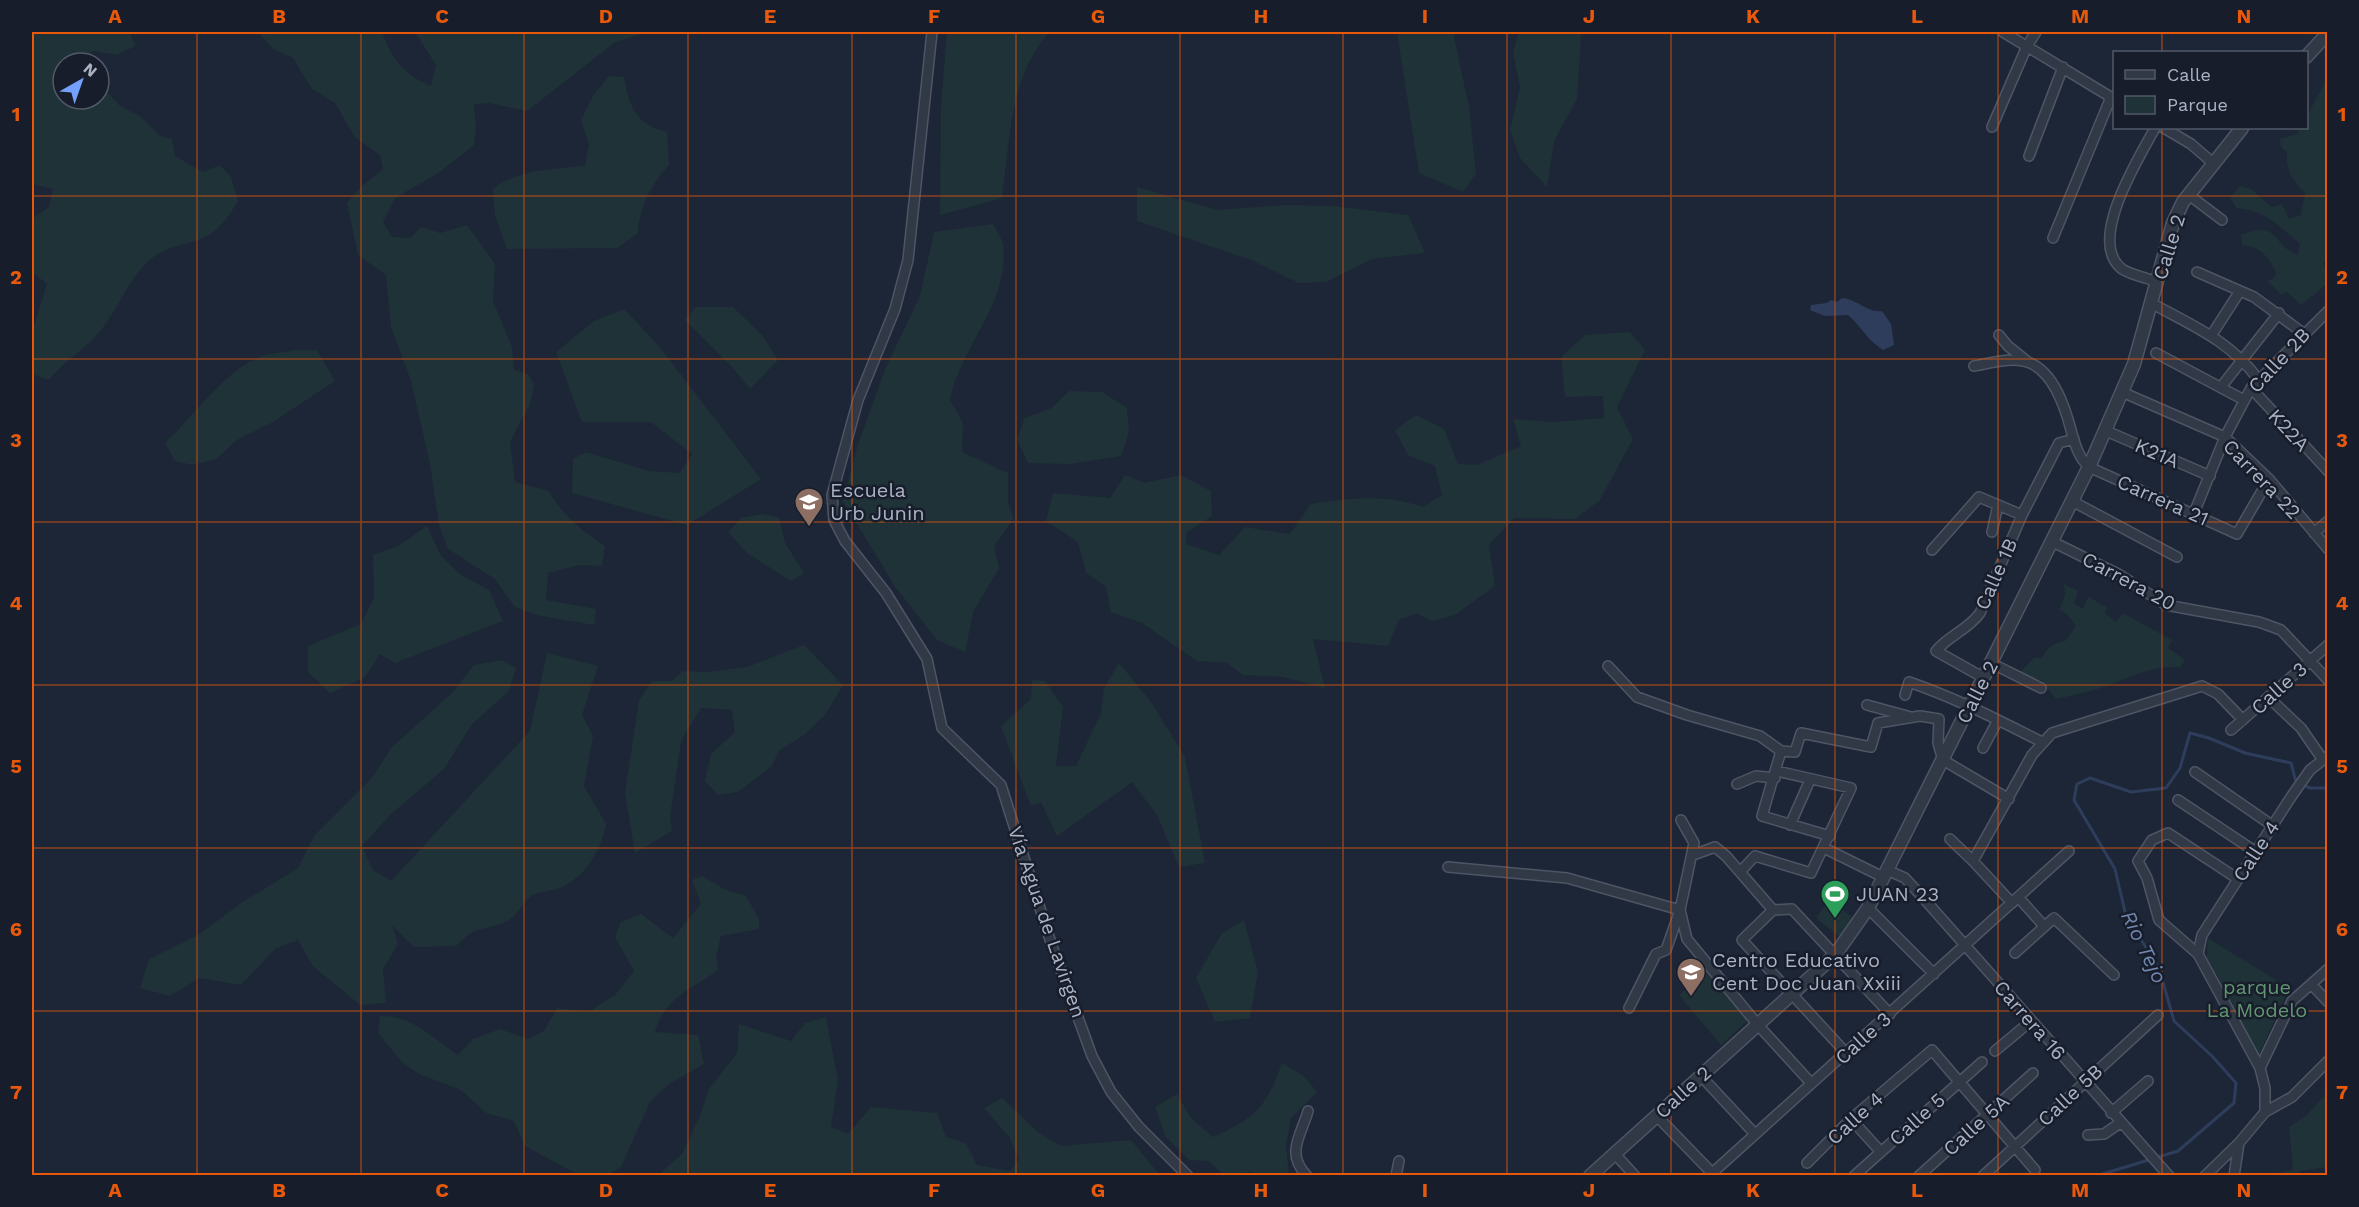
<svg xmlns="http://www.w3.org/2000/svg" width="2359" height="1207" font-family="'Work Sans',sans-serif">
<rect width="100%" height="100%" fill="#1d2636"/>
<path fill="#1f3237" d="M32 32H130L135 46 117 55 94 51 80 60 82 63H63V99H99V83L120 106 140 116 160 136 172 139 175 156 203 172 220 165 231 177 238 201C231 213 223 225 212 233 197 244 173 244 156 255 128 275 119 311 96 336 81 352 63 362 49 380L32 374V333L47 284 32 272V219L49 207 53 189 32 184Z
M258 32H382C393 61 402 73 431 86L436 65 415 32H646L614 43 527 111 489 103 474 104 476 128 474 145 437 174 395 198 383 222 392 237 410 238 421 227 440 233 467 225 495 264 493 301 512 347 514 370 528 374 534 384 530 404 510 442 515 482 549 491C561 514 583 532 605 546L602 566 579 565 548 573 546 600 596 609 594 625 536 615 515 607 495 579 448 549 439 525 430 464 411 381 391 327 386 275 358 255 347 203 360 188 383 169 380 155 355 137 335 103 312 89 293 58 273 49Z
M947 32H1049C1009 79 1010 139 1002 198L940 215 941 106Z
M1397 32H1453L1469 107 1476 173 1463 192 1419 173Z
M1519 32 1581 34 1577 99 1554 141 1547 187 1520 158 1510 130 1520 87 1513 53Z
M609 76 624 77C630 107 634 123 667 132L669 165C651 185 640 205 638 233L617 248 507 249 495 216 493 189C518 169 554 169 585 166L589 145 581 120 593 96Z
M2327 78 2328 260 2323 263 2327 271V284L2301 305 2287 292 2282 295 2267 281 2274 278 2276 273C2269 257 2260 246 2242 245L2241 235C2280 219 2271 245 2298 255L2300 244C2280 226 2264 210 2236 208L2230 197 2240 186 2251 189 2272 207 2282 204 2289 219 2301 215 2305 193C2293 181 2285 171 2287 152L2281 147 2280 139 2297 134 2299 128H2306L2307 116Z
M1137 187 1217 210 1287 205 1334 206 1408 215 1425 253 1372 259 1326 282 1299 283 1251 260 1137 221Z
M993 224C996 230 1002 238 1003 245 1010 303 960 346 950 400L963 423 962 452 1008 473V503L1014 518 994 546 999 568 973 612 965 652 937 640 896 588 843 501 858 444 886 367 920 296 934 232Z
M696 307H733L763 336 778 360 750 389 733 368 685 320Z
M624 309 659 346 761 479 687 525 572 493 573 459 586 452 649 471 680 473 692 454 651 422H582L556 352 594 321Z
M1630 332 1645 350 1617 407 1633 439 1600 500 1575 519 1514 518 1489 545 1495 586 1455 615 1432 621 1416 613 1399 620 1388 646 1313 639 1325 688 1283 677 1243 675 1227 663 1197 661 1142 623 1111 612 1106 587 1086 573 1078 542 1046 521 1053 493 1110 498 1125 475 1144 483 1181 475 1211 491 1212 516 1186 533V544L1219 555 1245 527 1290 534 1311 504C1351 498 1384 494 1423 507L1442 495 1435 466 1408 455 1395 430 1416 415 1444 429 1458 464 1477 465 1521 446 1513 419 1553 422 1604 418 1603 396 1565 397 1561 357 1585 335Z
M294 350H317L335 381 273 422 237 440 216 459 192 465 175 461 165 443C194 416 222 374 257 358 268 353 283 353 294 350Z
M1069 391 1102 392 1127 408 1129 432 1121 456 1070 464 1028 463 1017 439 1025 418 1052 408Z
M762 514 779 517 785 543 804 573 791 581 747 553 728 532 741 518Z
M427 526 441 556 461 575 489 590 503 621 395 663 380 654 364 678 330 693 308 672V646L361 624 374 598 373 555 398 546Z
M2064 584 2078 591 2074 603 2083 609 2088 597 2107 607 2105 613 2116 622 2123 613 2172 640 2168 648 2185 660 2180 667C2154 666 2135 674 2112 684 2098 690 2070 696 2056 699L2041 680 2019 673 2034 658H2042C2047 647 2054 643 2065 641L2076 626 2066 613 2059 610 2065 595Z
M804 645 843 685 825 715 805 734 780 750 771 767 738 792 718 795 705 781 711 754 735 732 732 710 701 708 681 741 670 817 672 831 635 853 625 793 639 700 652 681H672L683 671 707 672 747 667Z
M547 653 598 666 582 715 593 736 584 786 606 824C601 850 587 875 562 887 553 891 539 891 531 896 520 905 518 918 500 924 474 933 479 924 456 946L414 947 392 925 398 944 383 969 386 1003 360 1005 313 966 298 940 275 949 241 985 199 978 170 996 140 988 149 959 198 935 244 901 298 868 314 836 372 778 392 747 452 693 474 665 502 660 516 668 508 692 472 724 444 769 391 814 362 846 373 870 391 881 530 731Z
M1119 663 1151 702 1185 757 1205 863 1179 867 1157 815 1132 782 1057 836 1041 802 1031 806 1001 726 1031 699 1032 680 1045 681 1063 707 1056 766H1076L1101 713 1104 688Z
M702 876 724 889 746 896 759 919V929L721 936 716 956 718 970C691 990 665 997 655 1032L698 1035 704 1064 669 1084 650 1102 621 1167 608 1175H579L525 1146 514 1121 486 1113 461 1090 419 1074 403 1063 378 1033 380 1016C410 1014 434 1039 458 1055L473 1039 500 1029 528 1039 544 1031 557 1008 589 1012 616 994 634 971 615 937 621 922 641 914 673 938 701 904 692 880Z
M1829 900 1855 919 1842 938 1816 918Z
M1244 920 1258 972 1250 1018 1215 1022 1196 978 1222 933Z
M2208 938 2289 988 2259 1055 2207 957Z
M1706 971 1748 1020 1721 1045 1679 995Z
M826 1017 838 1081 831 1127 848 1134 871 1107 937 1113 946 1137 966 1143 977 1165 1010 1171 1019 1159 1009 1137 984 1108 1002 1098 1039 1133 1061 1146 1131 1140 1159 1174 658 1175 682 1154 700 1116 709 1089 737 1053 739 1024 791 1041 805 1023Z
M1282 1063 1304 1076 1317 1092 1291 1118 1286 1145 1289 1175H1254L1252 1172 1224 1175 1208 1161 1189 1160 1166 1137 1155 1107 1177 1094 1191 1118 1213 1137C1256 1117 1266 1108 1282 1063Z
M2327 1093V1167L2300 1171 2298 1175H2267L2293 1170 2289 1127 2307 1115Z"/>
<path fill="#2e3d5c" d="M1842 298C1857 299 1867 313 1882 311L1891 324 1894 345 1883 350C1867 340 1862 327 1848 315L1825 316 1810 310 1811 305 1827 303 1831 300 1837 302Z"/>
<g fill="none" stroke-linecap="round" stroke-linejoin="round">
<path stroke="#2e3d5c" stroke-width="3" d="M2096 1176 2178 1151 2234 1103 2236 1083 2212 1056 2174 1021 2159 968 2126 916 2115 869 2074 800 2077 784 2090 778 2131 792 2166 788 2180 768 2190 733 2209 738 2245 753 2291 763 2296 782 2310 788H2328"/>
<g stroke="#4e5565" stroke-width="12">
<path id="minor" d="M932 32 908 260 895 309 858 400 832 495 834 520 845 541 886 593 927 659 942 728 1001 785 1052 946 1092 1056 1111 1092 1139 1127 1188 1176
M2003 32 2114 99
M1992 127 2027 46 2036 32
M2155 128C2139 158 2086 241 2122 269 2131 275 2147 278 2158 282
M2164 128 2191 144 2213 163
M2029 156 2063 67
M2189 195 2222 220
M2053 238 2111 97
M2197 272 2254 297 2303 333
M2153 304C2193 326 2230 341 2258 379
M1999 335 2008 346 2028 362
M2211 336 2240 291
M2156 353 2244 400
M1974 366C1991 363 2014 356 2030 363 2054 373 2065 407 2071 430 2075 444 2078 457 2089 467L2237 534 2269 479
M2221 387 2279 313
M2251 388 2328 471
M2122 392 2225 437 2269 479 2328 549
M2104 430 2210 476
M2072 501 2177 557
M2194 513 2225 437 2251 388 2328 311
M1992 532 1998 505
M2314 533 2328 521
M2053 542 2120 575 2166 605 2259 622 2281 630 2328 680
M1932 550 1979 497 2022 515
M1991 663 2041 688
M1608 666 1637 697 1687 715 1760 736 1781 751 1795 752 1801 733 1871 747 1878 723 1920 716 1939 719 1938 743 1943 760 2009 799
M1984 678 1936 651C1949 635 1968 630 1980 613L2022 515 2059 443 2074 439
M1905 695 1909 682C1956 698 1998 720 2042 742
M2268 697 2301 728 2323 760
M1867 705 1911 717
M2231 730 2328 645
M1983 748 1998 720
M1781 751 1762 816 1830 836
M2195 772 2273 826
M1737 784 1756 776 1775 778
M2178 800 2256 852
M1681 820 1694 843 1680 910 1687 939 1758 1025 1811 1083
M1790 825 1810 780
M1950 839 1973 861 2012 903
M1824 848 1883 877
M1693 855 1715 847 1726 856 1773 910
M1973 861 2032 755 2052 733 2202 686 2218 694 2243 720
M1448 867 1567 878 1680 910
M1887 870 1905 878 1926 901 2169 1176
M1740 872 1755 856 1811 873 1851 788 1777 771
M2238 879 2168 833 2152 840 2138 861 2147 878 2159 920 2198 954 2260 1068
M2018 897 2044 926
M1868 908 1934 974
M1773 910 1742 940 1847 1054
M1773 910 1792 909 1890 1014
M2015 953 2054 918 2114 975
M2198 954 2202 935 2291 797 2310 770 2328 756
M2311 984 2328 1002
M1629 1008 1656 954 1666 950 1679 913
M1995 1051 2031 1021
M1701 1076 1755 1134
M2265 1112V1088L2260 1068 2292 1001 2328 969
M2111 1113 2148 1081
M1656 1115 1712 1173
M1851 1119 1881 1152
M2088 1135 2104 1134 2120 1123
M1615 1154 1635 1176
M1807 1163 1851 1119 1932 1050 2035 1170
M1307 1176C1285 1153 1301 1136 1308 1111
M1396 1176 1399 1161
M1709 1176 2069 851
M1854 1176 1982 1062
M1919 1176 2033 1073
M1983 1176 2158 1015
M2205 1176 2239 1143 2265 1112 2292 1097 2328 1061
M2234 1176 2239 1143"/>
</g>
<g stroke="#4e5565" stroke-width="15">
<path id="tertiary" d="M2306 57 2328 33
M1590 1176 1835 955 1868 908 2089 467 2134 364 2173 223 2183 202 2242 128"/>
</g>
<use href="#minor" stroke="#313846" stroke-width="9"/>
<use href="#tertiary" stroke="#313846" stroke-width="12"/>
</g>
<path fill="none" stroke="#e8590c" stroke-width="1.5" stroke-opacity="0.55" d="M197 32V1176M361 32V1176M524 32V1176M688 32V1176M852 32V1176M1016 32V1176M1180 32V1176M1343 32V1176M1507 32V1176M1671 32V1176M1835 32V1176M1998 32V1176M2162 32V52M2162 128V1176M32 196H2328M32 359H2328M32 522H2328M32 685H2328M32 848H2328M32 1011H2328"/>
<defs>
<g id="school-pin" transform="scale(1.5)"><path d="M0 17L-7.5 6A9.5 9.5 0 1 1 7.5 6Z" fill="#8d6e63" stroke="#171d2a"/><path d="M0-5L7-2L0 1L-7-2ZM-4 1L0 2.5L4 1V4Q0 6-4 4Z" fill="#fff"/></g>
<g id="stadium-pin" transform="scale(1.5)"><path d="M0 17L-7.5 6A9.5 9.5 0 1 1 7.5 6Z" fill="#2e9e5b" stroke="#171d2a"/><path d="M0-5a6.5 5 0 1 0 0 10a6.5 5 0 1 0 0-10ZM-3.5-1.8h7v3.6h-7Z" fill="#fff"/></g>
</defs>
<g fill-rule="evenodd">
<use href="#school-pin" x="809" y="502"/>
<use href="#stadium-pin" x="1835" y="894"/>
<use href="#school-pin" x="1691" y="972"/>
</g>
<g text-anchor="middle" stroke-width="5" stroke-linejoin="round" paint-order="stroke">
<g font-size="20" fill="#aab2c4" stroke="#171d2a">
<text transform="translate(2169 247) rotate(-73)" y="7">Calle 2</text>
<text transform="translate(2279 360) rotate(-47)" y="7">Calle 2B</text>
<text transform="translate(2289 430) rotate(47)" y="7">K22A</text>
<text transform="translate(2157 453) rotate(23)" y="7">K21A</text>
<text transform="translate(2262 479) rotate(46)" y="7">Carrera 22</text>
<text transform="translate(2163 500) rotate(24)" y="7">Carrera 21</text>
<text transform="translate(1996 574) rotate(-66)" y="7">Calle 1B</text>
<text transform="translate(2129 581) rotate(28)" y="7">Carrera 20</text>
<text transform="translate(2279 688) rotate(-42)" y="7">Calle 3</text>
<text transform="translate(1977 692) rotate(-63)" y="7">Calle 2</text>
<text transform="translate(2256 851) rotate(-57)" y="7">Calle 4</text>
<text transform="translate(1047 922) rotate(71)" y="7">Vía Agua de Lavirgen</text>
<text transform="translate(2030 1020) rotate(49)" y="7">Carrera 16</text>
<text transform="translate(1863 1038) rotate(-42)" y="7">Calle 3</text>
<text transform="translate(1683 1092) rotate(-42)" y="7">Calle 2</text>
<text transform="translate(2070 1095) rotate(-43)" y="7">Calle 5B</text>
<text transform="translate(1855 1118) rotate(-42)" y="7">Calle 4</text>
<text transform="translate(1917 1119) rotate(-42)" y="7">Calle 5</text>
<text transform="translate(1976 1125) rotate(-42)" y="7">Calle 5A</text>
</g>
<g font-size="20" fill="#aab2c4" stroke="#171d2a" text-anchor="start">
<text x="830" y="497">Escuela<tspan x="830" dy="23">Urb Junin</tspan></text>
<text x="1856" y="901">JUAN 23</text>
<text x="1712" y="967">Centro Educativo<tspan x="1712" dy="23">Cent Doc Juan Xxiii</tspan></text>
</g>
<g font-size="20" fill="#629571" stroke="#171d2a">
<text x="2257" y="994">parque<tspan x="2257" dy="23">La Modelo</tspan></text>
</g>
<g font-size="21" font-style="italic" fill="#7186ae" stroke="#171d2a">
<text transform="translate(2144 947) rotate(64)" y="7">Rio Tejo</text>
</g>
</g>
<rect width="2359" height="1207" fill="none" stroke="#171d2a" stroke-width="66"/>
<rect x="2113" y="51" width="195" height="78" fill="#171d2a" stroke="#525968" stroke-width="1.5"/>
<rect x="2125" y="70" width="30" height="9" fill="#313846" stroke="#525968" stroke-width="1.5"/>
<text x="2167" y="81" font-size="18" fill="#aab2c4">Calle</text>
<rect x="2125" y="96" width="30" height="18" fill="#1f3237" stroke="#525968" stroke-width="1.5"/>
<text x="2167" y="111" font-size="18" fill="#aab2c4">Parque</text>
<g transform="translate(81 81) rotate(40)"><circle r="28" fill="#171d2a" stroke="#525968" stroke-width="1.5"/>
<path d="M0-4.5L10 22L0 15L-10 22Z" fill="#76a0fd"/>
<text y="-9" font-size="16" font-weight="bold" text-anchor="middle" fill="#aab2c4">N</text>
</g>
<rect x="33" y="33" width="2293" height="1141" fill="none" stroke="#e8590c" stroke-width="2"/>
<g font-size="20" text-anchor="middle" font-weight="bold" fill="#e8590c">
<text x="115" y="23">A</text>
<text x="279" y="23">B</text>
<text x="442" y="23">C</text>
<text x="606" y="23">D</text>
<text x="770" y="23">E</text>
<text x="934" y="23">F</text>
<text x="1098" y="23">G</text>
<text x="1261" y="23">H</text>
<text x="1425" y="23">I</text>
<text x="1589" y="23">J</text>
<text x="1753" y="23">K</text>
<text x="1917" y="23">L</text>
<text x="2080" y="23">M</text>
<text x="2244" y="23">N</text>
<text x="16" y="121">1</text>
<text x="2342" y="121">1</text>
<text x="16" y="284">2</text>
<text x="2342" y="284">2</text>
<text x="16" y="447">3</text>
<text x="2342" y="447">3</text>
<text x="16" y="610">4</text>
<text x="2342" y="610">4</text>
<text x="16" y="773">5</text>
<text x="2342" y="773">5</text>
<text x="16" y="936">6</text>
<text x="2342" y="936">6</text>
<text x="16" y="1099">7</text>
<text x="2342" y="1099">7</text>
<text x="115" y="1197">A</text>
<text x="279" y="1197">B</text>
<text x="442" y="1197">C</text>
<text x="606" y="1197">D</text>
<text x="770" y="1197">E</text>
<text x="934" y="1197">F</text>
<text x="1098" y="1197">G</text>
<text x="1261" y="1197">H</text>
<text x="1425" y="1197">I</text>
<text x="1589" y="1197">J</text>
<text x="1753" y="1197">K</text>
<text x="1917" y="1197">L</text>
<text x="2080" y="1197">M</text>
<text x="2244" y="1197">N</text>
</g>
</svg>
